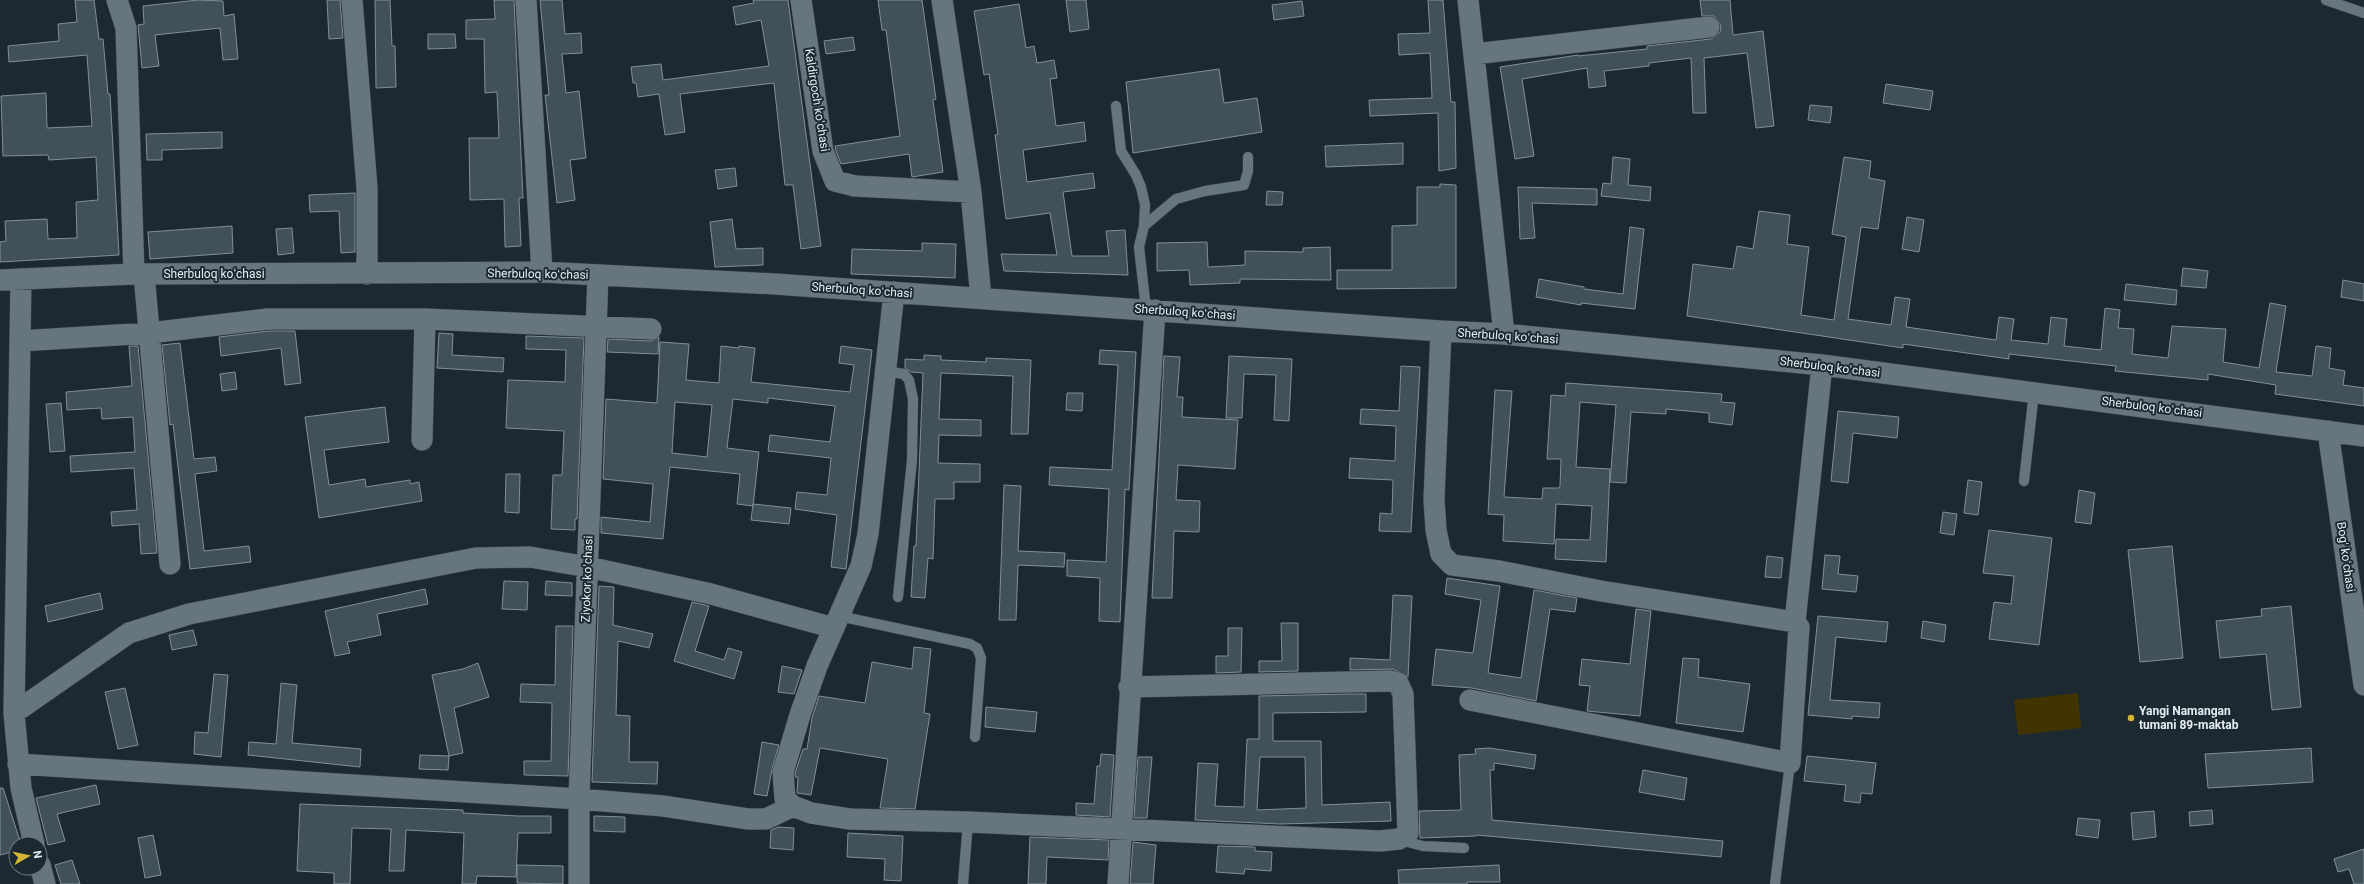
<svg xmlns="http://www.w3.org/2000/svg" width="2364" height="884" font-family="Roboto,sans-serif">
<rect width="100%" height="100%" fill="#1d2931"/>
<path fill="#413400" d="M2078 693 2081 728 2018 735 2014 700Z"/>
<path fill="#425059" stroke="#808f99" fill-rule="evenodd" d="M75 0H94L99 39H103L108 94H110L119 255 0 262V242L6 241 5 221 47 219 48 239 77 238 76 202 98 200 96 157 49 160 48 155 3 156 1 96 46 93 47 128 92 126 87 55 9 62 8 46 59 41 58 24 77 22Z
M198 0 223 1 224 16 234 14 238 59 223 60 220 28 155 35 159 66 142 68 138 25 144 24 143 6Z
M327 0H340L343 38 329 39Z
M375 0H390L392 46H395L396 87 376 88Z
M494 0H514L523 198H519L521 246 505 247 504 199 470 200 469 138H499L497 92 485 93 484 39H466V20L495 19Z
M540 0H562L565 34 581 33 582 53 562 54 566 93 579 91 586 158 570 160 575 200 557 203 545 95H549Z
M753 0H788L821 246 801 249 793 185H785L774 83 680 94 685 132 665 135 659 94 638 97 636 83H633L631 67 661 64 663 80 769 66 761 20 736 25 733 7 754 3Z
M878 0H922L936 99 933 100 943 172 912 177 909 154 841 164 836 151 835 146 900 136 886 30H882Z
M1066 0H1086L1089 29 1070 32Z
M1428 0H1443L1451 102H1455L1456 168 1439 171 1438 113 1370 116 1369 100 1432 98 1430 53 1399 55 1398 34 1430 33Z
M1700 0H1730L1733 35 1763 31 1774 126 1756 128 1747 53 1704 58 1706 113H1693L1691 58 1649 63V66L1604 71 1606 86 1589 88 1587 68 1522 79 1534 156 1515 159 1500 67 1578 55V56L1647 49V46L1711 39 1720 32 1721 25 1714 16H1702Z
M1302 1 1304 16 1274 20 1272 5Z
M1019 4 1026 48 1034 46 1037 63 1054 60 1057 78 1050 79 1056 126 1084 122 1086 141 1023 150 1027 182 1093 173 1095 188 1063 192 1072 256H1109L1106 231 1125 230 1128 275 1004 271 1001 254 1057 255 1050 213 1006 219 995 135 998 134 989 74 984 75 974 11Z
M428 34H455L456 48 428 49Z
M853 37 855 50 826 54 824 41Z
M1219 69 1224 103 1257 98 1262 132 1133 153 1126 82Z
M1886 84 1933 91 1930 110 1883 103Z
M1810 105 1832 107 1830 123 1808 120Z
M222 132V148L162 150V160H147L146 134Z
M1403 143V164L1326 167 1325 146Z
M1613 157 1630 159 1628 185 1651 187 1650 201 1601 196 1603 183 1611 184Z
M1844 157 1871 161 1869 178 1885 181 1878 229 1861 227 1848 319 1891 325 1895 297 1910 299 1906 327 1996 340 1999 317 2014 319 2011 340 2048 344 2051 317 2067 319 2064 346 2101 350 2105 308 2120 310 2118 328 2134 329 2132 354 2168 358 2172 326 2226 329 2223 362 2259 368 2270 303 2286 306 2276 372 2312 376 2316 346 2331 348 2329 368 2345 371 2343 385 2364 388V406L2275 394 2276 385 2208 374V380L2115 371 2116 366 2062 360 2009 354V359L1903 344V348L1687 316 1693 264 1733 269 1737 246 1753 249 1759 211 1790 215 1787 244 1809 247 1801 315 1834 320 1846 237 1832 234Z
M735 168 737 186 718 189 715 170Z
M1440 184 1456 185V288L1337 289V270H1392V226L1417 225V187H1440Z
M1518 187 1597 189V205L1532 203 1535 238 1520 239Z
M1267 191 1283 192 1282 205H1266Z
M355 193V252L341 253 339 211 310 212 309 195Z
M1907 217 1924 220 1919 252 1902 249Z
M732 219 736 249 763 248V265L715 267 710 222Z
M232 226 233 253 150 259 148 232Z
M1630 227 1644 229 1635 309 1581 303V305L1536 297 1539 279 1584 287V289L1623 294Z
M292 228 294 253 278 255 276 229Z
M1207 242 1208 267 1245 265V251L1303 252V248L1330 247 1331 280 1240 279V283L1190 285 1189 270 1157 271V243Z
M922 243 956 244 955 278 851 274 852 249 922 251Z
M2183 268 2208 271 2206 288 2181 286Z
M2343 280 2364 284V301L2341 297Z
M2126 284 2177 290 2176 305 2124 300Z
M269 331H295L301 383 285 385 281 348 221 356 219 337Z
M439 333 453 334 452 355 504 358 503 372 437 368Z
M526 336 584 338 577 519H575V530L551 529 553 475H562L564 431 506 428 508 380 565 382 566 350 526 349Z
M659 337 658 354 607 352 608 339 650 341Z
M660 342 689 344 686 380 719 383 721 346 739 348V346L755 348 751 382 850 392 854 365 839 363 841 346 872 350 846 569 831 567 837 515 795 509 797 492 827 495 831 458 768 451 770 435 830 442 835 406 768 398V403L733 399 727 448 759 452 753 506 737 504 740 474 670 467 663 539 601 533V517L650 522 653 484 603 479 606 399 657 403ZM675 402 712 405 707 457 672 453Z
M180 343 194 459 215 457 217 471 195 474 204 551 249 546 251 562 190 569 173 424 170 425 162 345Z
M129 346H138L157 553 141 554 139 524 112 526 111 512 137 510 134 468 71 472 70 456 135 452 133 417 102 419 101 408 67 410 66 392 132 386Z
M1100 350 1136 352 1129 490 1125 489 1120 622 1099 621 1100 578 1067 576V560L1106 562 1109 489 1049 485 1050 467 1112 470 1118 365 1099 364Z
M924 355 941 356V360L986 362V358L1031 360 1028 434H1011L1013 376 941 373 939 419 981 420V436L939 435 938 463 980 464V482H954V499H935L933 559 928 558 925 598 911 597 914 546H916L923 373 911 372 905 368V359L924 360Z
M1164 356 1180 357 1177 397H1183L1182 417 1238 420 1235 469 1178 465 1176 500 1200 501 1199 532 1174 531 1172 598H1152Z
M1229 356 1292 359 1289 421 1274 420 1276 375 1244 374 1242 418H1226Z
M1401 366 1420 367 1411 532 1379 531 1380 513 1392 514 1393 480 1349 478 1350 458 1395 461 1396 426 1360 424 1361 409 1399 411Z
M235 372 237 389 222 391 220 374Z
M1566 383 1722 394 1721 402 1735 403 1732 425 1709 422V413L1666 409V414L1631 412 1626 483 1610 482 1616 405 1580 402 1576 467 1610 469 1606 562 1555 559 1556 539 1590 540 1592 506 1556 504 1554 544 1503 541 1504 515 1488 514 1495 390 1512 391 1504 497 1542 499 1543 488H1559L1560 486 1561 459H1547L1551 395 1565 396Z
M1067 393H1083L1082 411 1066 410Z
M61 403 65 451 50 452 46 404Z
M385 407 389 442 324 450 329 485 365 479 366 487 410 480V484L419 482 422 501 319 518 305 417Z
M1838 411 1899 417 1897 438 1853 433 1848 483 1831 481Z
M506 474H520L519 513 505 512Z
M1968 480 1982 482 1978 515 1964 513Z
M1004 485 1021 486 1018 551 1065 553 1064 567 1018 565 1016 620H999Z
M2079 490 2095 493 2091 524 2075 522Z
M753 504 791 508 789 524 751 520Z
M1943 512 1957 514 1954 535 1940 533Z
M1989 530 2052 538 2039 645 1989 639 1994 602 2011 604 2014 576 1983 573Z
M2172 546 2183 658 2140 662 2128 550Z
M1825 555 1840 556 1838 574 1858 576 1856 592 1822 589Z
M1767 556 1783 558 1781 578 1765 577Z
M1447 578 1500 586 1488 673 1521 678 1534 590 1577 598 1575 612 1550 609 1536 701 1472 688 1432 685 1436 649 1473 653 1481 600 1445 594Z
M504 581 528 582 527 610 502 609Z
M546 581 572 583V596L545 595Z
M599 586 614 587 613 625 653 634 649 648 618 641 616 715 630 716 629 762H658L657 784 592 782Z
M425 589 428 604 377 614 381 635 347 642 350 653 335 656 325 611Z
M100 593 103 609 48 622 45 606Z
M1393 595 1412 596 1408 677 1393 669 1350 670V658L1390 660Z
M692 602 709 606 695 651 724 660 728 648 742 652 734 679 674 661Z
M2291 606 2301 707 2272 710 2266 654 2220 658 2216 621 2262 616 2261 609Z
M1636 609 1651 611 1640 716 1587 711 1590 686 1579 685 1582 659 1630 664Z
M1818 616 1888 622 1886 642 1836 637 1830 700 1880 703 1879 718 1852 716V719L1808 715Z
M1923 621 1946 625 1944 642 1921 638Z
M1281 623H1298V671L1259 672V661H1282Z
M556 626H573L568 776 524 775V761H551L552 703 520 702 521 684 555 685Z
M1228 628H1242L1241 672 1216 673V656H1228Z
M193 630 197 645 172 650 169 635Z
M914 647 931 649 924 713 930 714 915 809 880 808 888 759 820 748 811 795 797 793 798 777H795V773L803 749H807L812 718 819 696 865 703 872 662 912 669Z
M1683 658 1699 659 1698 677 1750 684 1743 732 1676 723Z
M478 663 489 697 454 708 463 753 449 756 432 675 463 669Z
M782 666 802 670 794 694 778 692Z
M214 674 228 675 221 757 194 754 195 732 208 733Z
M281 683 297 685 292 743 361 749 360 767 248 755 249 742 276 744Z
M125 688 138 745 118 749 105 692Z
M1349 694H1366V712L1273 713V741H1321L1322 805 1390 802 1391 821 1280 824 1195 820 1198 763 1218 764 1215 806 1244 807 1247 739H1259V696ZM1260 757H1305L1306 808 1257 810Z
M986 707 1037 712 1035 732 985 727Z
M762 742 779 745 772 769 767 796 754 794Z
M1489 748 1536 755 1534 769 1494 763V770H1490L1492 820 1723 841 1721 857 1476 835V836L1420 838 1419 811 1461 810 1459 755 1476 754 1475 749Z
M2311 748 2313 782 2208 788 2205 754Z
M1101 754 1114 755 1110 817 1076 815V803L1094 804 1097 766H1100Z
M420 755 449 756 448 770 419 769Z
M1807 756 1876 763 1872 794 1861 793 1860 803 1844 801 1846 785 1804 781Z
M1138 757H1152L1147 818H1134Z
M1643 770 1687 778 1684 800 1639 792Z
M96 785 100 804 57 814 65 841 48 845 36 798Z
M0 788H3L21 844H16V851L0 855Z
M300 804 463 810V813L518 816H551V833H518L516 877 477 876 476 884H462L464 833 406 830 404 871H389L391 829 352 828 350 884H334V873L297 871Z
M2212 810 2213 824 2190 826 2189 812Z
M2154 811 2156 837 2133 840 2131 813Z
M594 816 625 817V832L594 831Z
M2078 818 2100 820 2098 838 2076 835Z
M778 827 794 828 793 850 770 848 771 830Z
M848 833 903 836 901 881 884 880 885 859 847 857Z
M153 835 161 875 145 878 138 838Z
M1030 837 1109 840 1108 860 1047 857 1046 884H1028Z
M1133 842 1156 845 1153 884H1130Z
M1218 846 1255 847V851L1272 852 1271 871 1245 869 1244 874 1216 872Z
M2364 849V884H2354L2349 869 2338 872 2334 859Z
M72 860 80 884H61L55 865Z
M517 865 563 866V884L517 883Z
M1499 865 1500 882H1467V884H1399L1398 870Z"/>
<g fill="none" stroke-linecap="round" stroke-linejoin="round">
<g stroke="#3c464d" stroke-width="11">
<path id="service" d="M2326 0 2364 13
M1116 106 1121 151 1136 175 1141 187 1145 205 1144 226
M1146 309 1139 247 1144 226 1176 199 1205 191 1244 185 1248 171V157
M885 371 904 374 909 380 913 399 912 460 898 597
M2024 481 2034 392
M839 616 970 644 977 648 981 658 975 737
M1400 840 1423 846 1464 848
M963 884 968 822
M1775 884 1790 763"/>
</g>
<g stroke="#3c464d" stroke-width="22">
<path id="minor" d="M117 0 126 28 134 274
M352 0 367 188V274
M526 0 542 272
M801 0 823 151 835 181 855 186 971 192
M942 0 971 192 981 298
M1468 0 1504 334
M1474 54 1709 27
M144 274 170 564
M21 279 14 713 21 788 34 844
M0 280 134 274 542 272 775 284 1441 331 1504 334 1822 365 2364 436
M894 292 868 534 861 566 817 666 800 715 783 772 785 799 793 806 811 813 850 819 968 822 1380 841 1399 839 1408 833 1403 694 1398 683 1390 681 1129 687
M1441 331 1434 499 1436 530 1441 554 1452 565 1499 571 1601 591 1795 622
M20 341 150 333 268 319H425L651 329
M2328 431 2364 685
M422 440 425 319
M1470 700 1790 763 1799 627 1795 622 1822 365
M14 713 129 633 189 614 476 558 530 557 588 567 711 594 834 628
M18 764 579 799 663 806 748 819H766L793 806
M40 865 45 884
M579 884V799L598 275
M1118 884 1155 310"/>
</g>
<use href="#service" stroke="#67757f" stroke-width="10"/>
<use href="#minor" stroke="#67757f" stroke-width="21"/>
</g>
<circle fill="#d4b535" stroke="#1d2931" stroke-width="1.5" cx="2131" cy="718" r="4"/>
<g text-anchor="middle" stroke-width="4" stroke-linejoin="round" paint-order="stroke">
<g font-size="12" fill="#e5edf3" stroke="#1d2931">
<text transform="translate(817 100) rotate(81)" y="4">Kaldirgoch koʻchasi</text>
<text x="214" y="278">Sherbuloq koʻchasi</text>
<text transform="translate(538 274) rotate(1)" y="4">Sherbuloq koʻchasi</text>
<text transform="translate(862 290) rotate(4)" y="4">Sherbuloq koʻchasi</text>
<text transform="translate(1185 312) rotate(4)" y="4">Sherbuloq koʻchasi</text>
<text transform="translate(1508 336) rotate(4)" y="4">Sherbuloq koʻchasi</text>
<text transform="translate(1830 367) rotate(7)" y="4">Sherbuloq koʻchasi</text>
<text transform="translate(2152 407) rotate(7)" y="4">Sherbuloq koʻchasi</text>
<text transform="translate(2346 557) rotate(82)" y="4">Bogʻ koʻchasi</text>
<text transform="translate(587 579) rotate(-88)" y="4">Ziyokor koʻchasi</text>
</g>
<g font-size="12" font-weight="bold" fill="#e5edf3" stroke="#1d2931" text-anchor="start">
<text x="2139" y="715">Yangi Namangan<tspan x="2139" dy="14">tumani 89-maktab</tspan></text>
</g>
</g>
<g transform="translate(28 856) rotate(81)"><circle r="19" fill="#1d2931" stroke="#6d777f"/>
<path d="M0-3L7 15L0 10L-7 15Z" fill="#d4b535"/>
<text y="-6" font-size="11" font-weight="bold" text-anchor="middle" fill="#e5edf3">N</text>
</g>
</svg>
